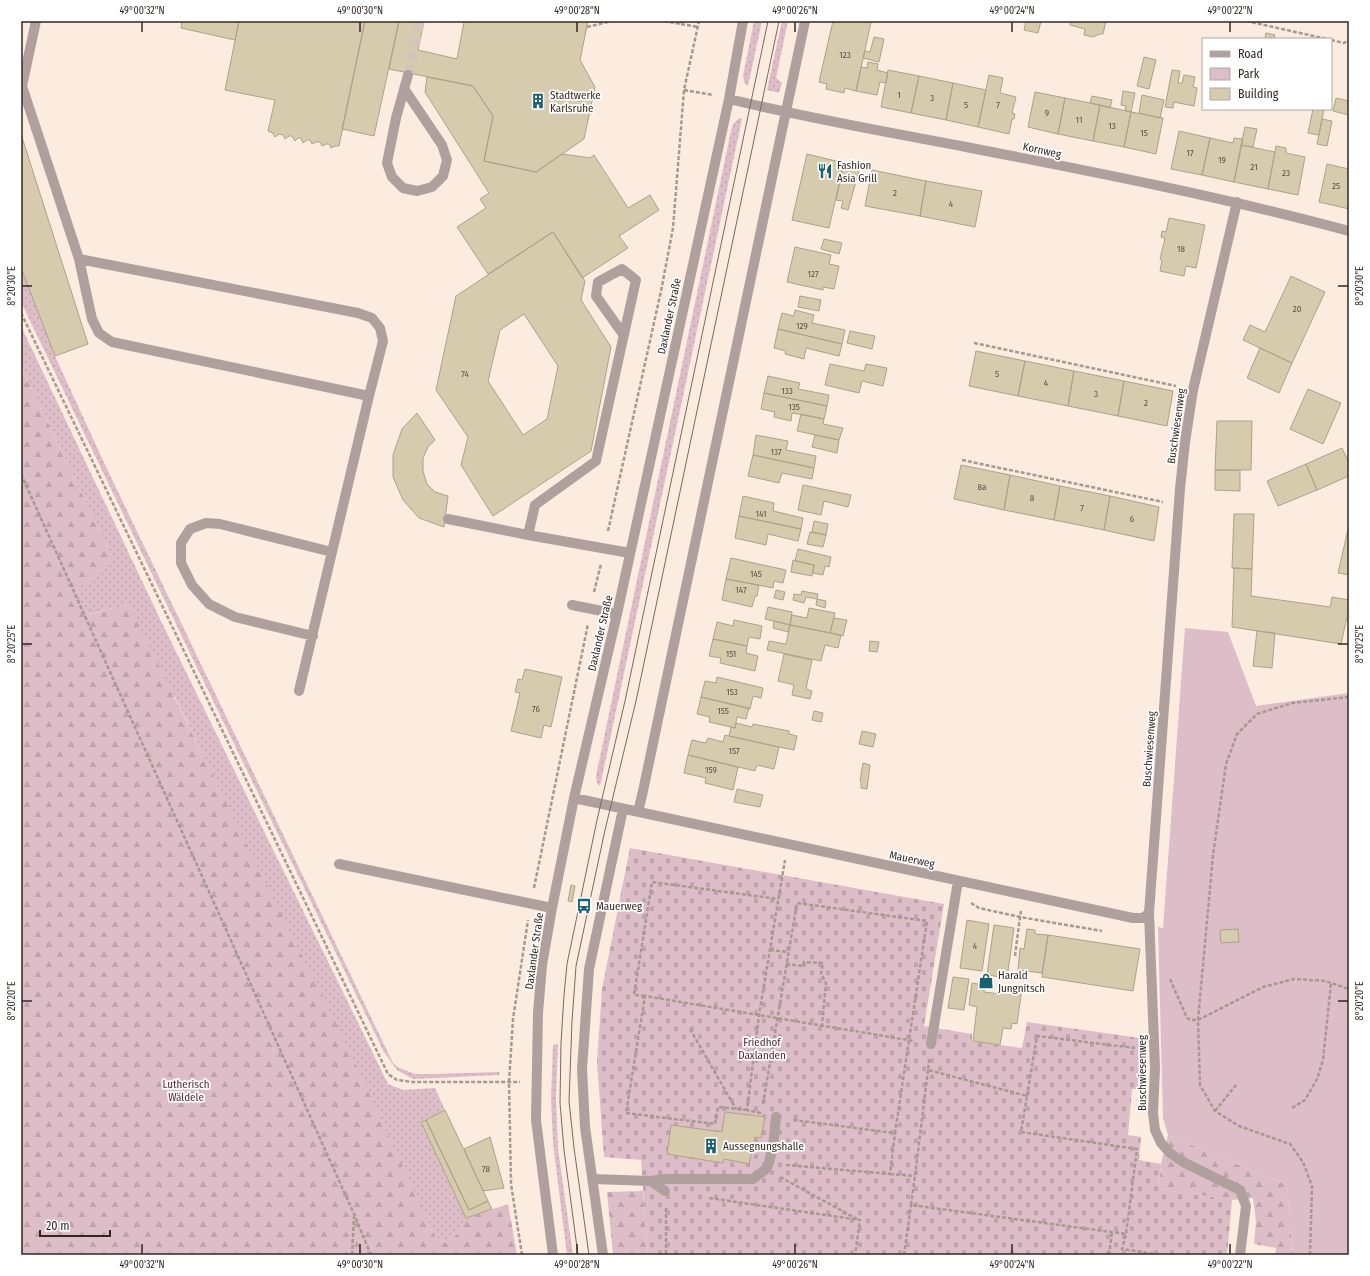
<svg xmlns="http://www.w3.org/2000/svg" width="1370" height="1276" font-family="'Fira Sans Condensed',sans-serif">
<defs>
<pattern id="grass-dots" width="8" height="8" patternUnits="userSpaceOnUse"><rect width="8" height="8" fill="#ddbdc8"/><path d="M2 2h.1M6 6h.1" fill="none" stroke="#bea2ac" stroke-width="1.8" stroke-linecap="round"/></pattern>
<pattern id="forest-firs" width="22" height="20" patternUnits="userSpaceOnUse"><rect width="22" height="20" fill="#ddbdc8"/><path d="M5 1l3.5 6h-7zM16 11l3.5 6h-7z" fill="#bea2ac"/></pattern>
<pattern id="cemetery-stones" width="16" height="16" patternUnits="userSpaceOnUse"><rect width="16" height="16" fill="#ddbdc8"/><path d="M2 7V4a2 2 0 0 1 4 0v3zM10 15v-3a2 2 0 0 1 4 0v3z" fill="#bea2ac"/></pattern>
</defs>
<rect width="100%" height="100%" fill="#fcebdf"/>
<path fill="url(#grass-dots)" d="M754 21H762L748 86 745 84 743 76Z
M782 21H788L776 78 782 83 779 93 767 90Z
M739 118 742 119 600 786 597 783 596 776 731 131 733 124Z
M21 256 55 356 106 467 393 1063 397 1067 415 1074H434L500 1072 499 1075 413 1079 397 1070 384 1052 203 680 21 302Z
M21 326 161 621 388 1084 403 1090 435 1088 445 1110 421 1122 466 1218 457 1234 446 1243 435 1237 175 697 116 607 88 615C78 609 75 599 78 588L113 559 21 366Z
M558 1044 556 1099 558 1149 573 1255H567L553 1143 551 1098 553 1045Z"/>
<path fill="url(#forest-firs)" d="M21 366 113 559 100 575 78 588C75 599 78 609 88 615L97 613 128 603 263 877 346 1043 435 1237 446 1243 457 1234 466 1218 508 1204 517 1255H21Z
M1168 1135 1287 1185 1293 1255H1275L1276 1248 1254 1244 1256 1221 1253 1198 1232 1200 1159 1189 1161 1164Z
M643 1191 648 1255H613L607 1192Z"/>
<path fill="url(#cemetery-stones)" d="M630 848 944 904 924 1026 972 1034V1041L1022 1048 1027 1022 1140 1038 1141 1089H1132L1128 1135 1141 1137 1139 1160 1161 1164 1159 1189 1232 1200 1227 1255H648L641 1160 604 1157 597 1062 602 989Z"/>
<path fill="#ddbdc8" d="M1185 628 1228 632 1256 706 1349 693V1255H1293L1287 1185 1168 1135 1163 1118 1158 927 1163 928Z"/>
<path fill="#d7cbae" stroke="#ada287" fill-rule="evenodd" d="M182 21H239L235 40 181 28Z
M239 21H365L339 146H335L331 148 329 144H326L322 146 320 142H316L312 144 310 140H307L303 143 301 138H298L295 141 292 136H289L285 139 283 135 279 134 275 137 273 133 268 131 275 100 225 90Z
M365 21H399L374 136 342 129Z
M399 21H424L418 50 457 59 464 22 462 21H588L580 60 595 87 584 139 536 172 484 161 493 116 473 86 389 69Z
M833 21H865L871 22 856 91 845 88 844 93 826 89 827 84 819 82Z
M1026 21H1041L1038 33 1024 30Z
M1071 21H1106L1103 34H1100L1093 37 1084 35 1085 29 1070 25Z
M1266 33 1275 35 1274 39H1265Z
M874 37 884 39 879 62 863 58 865 51 870 52Z
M1144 57 1156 60 1149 89 1137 86Z
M868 62 878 64 877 70 888 73 886 83 880 82 877 95 856 91 861 67 867 68Z
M888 70 919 76 911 113 881 107Z
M1172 70 1180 71 1178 83H1182L1184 75 1195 77 1193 87 1197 88 1194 106 1174 102 1173 108 1165 107Z
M989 75 1003 78 1000 93 1016 97 1012 113 1015 114 1014 119H1012L1009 134 978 127Z
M919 76 953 83 946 120 911 113Z
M427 77 473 86 493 116 484 161 536 172 562 154 590 158 594 155 628 208 650 195 659 210 619 236 628 248 582 278 553 232 488 274 457 227 486 208 480 199 489 193 425 92Z
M953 83 986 90 978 127 946 120Z
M1123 91 1135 93 1131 112 1125 110 1126 106 1121 105Z
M1035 92 1065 98 1058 134 1028 127Z
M1142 95 1164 100 1160 118 1139 113Z
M1092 96 1112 100 1110 108 1090 103Z
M1065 98 1100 105 1093 141 1058 134Z
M1336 98 1349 101V115L1333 111Z
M1100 105 1131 112 1124 147 1093 141Z
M1313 109H1324L1319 135 1308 133Z
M1131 112 1163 118 1156 154 1124 147Z
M1322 119 1332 121 1327 146 1317 144Z
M1245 127 1257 129 1253 147 1241 145Z
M1179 131 1210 138 1202 175 1171 169Z
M21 134 88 344 55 356 21 268Z
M1210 138 1233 143 1234 138 1243 139 1234 182 1202 175Z
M1241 145 1275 152 1268 189 1234 182Z
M1276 146 1286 148V153L1305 157 1298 195 1268 189Z
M807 154 844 163 829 228 792 220Z
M844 163 860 167 848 210 841 208 843 201 836 200Z
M1327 164 1349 169V209L1319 202Z
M872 170 926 181 920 216 865 206Z
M926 181 982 191 975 227 920 216Z
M1169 218 1205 225 1196 268 1186 266 1184 276 1160 271 1162 260 1160 259 1165 238 1161 237 1162 231 1166 232Z
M553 232 585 281 581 300 611 347 591 451 493 516 461 465 468 437 436 390 456 296ZM524 314 558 366 547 419 523 435 488 381 500 330Z
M824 239 842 243 839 254 821 249Z
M795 247 831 255 829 264 839 266 834 289 823 287V290L787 282Z
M1291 276 1325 292 1292 363 1243 340 1250 325 1265 332Z
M800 296 821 300 819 311 798 307Z
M795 310 814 315 812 323 845 330 842 344 778 329 782 313 794 316Z
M778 329 842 344 839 356 806 348 804 359 785 354 786 351 774 348Z
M850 331 875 336 872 349 847 343Z
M1260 348 1292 363 1279 393 1247 378Z
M976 351 1025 361 1018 396 969 386Z
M1025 361 1074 371 1068 406 1018 396Z
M830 364 864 371 866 364 887 368 883 386 862 381 859 393 825 385Z
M1074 371 1124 381 1118 416 1068 406Z
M768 376 800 383 798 389 829 395 827 406 764 393Z
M1124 381 1173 391 1167 426 1118 416Z
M1308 389 1341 403 1323 444 1290 429Z
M764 393 827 406 824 419 792 413 791 421 774 417 775 412 761 409Z
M417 413 435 440 428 447 423 458V471L427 484 435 492 448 496 444 527 419 518 403 500 393 477V455L402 429Z
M801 414 824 419 823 424 843 428 839 440 797 431Z
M1217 421H1252L1251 470H1215Z
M756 435 788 441 786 450 816 456 814 468 753 455Z
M815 435 839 440 837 453 812 447Z
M1342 448 1349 463V476L1317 490 1306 464Z
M753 455 814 468 812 479 782 473 779 483 748 476Z
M1306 464 1317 490 1278 506 1267 481Z
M961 465 1010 475 1004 510 954 499Z
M1215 470H1240V491L1215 490Z
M1010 475 1060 486 1054 520 1004 510Z
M803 485 851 495 848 507 824 501 821 515 798 510Z
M1060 486 1110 496 1104 530 1054 520Z
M743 496 774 503 773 511 803 518 801 529 739 516Z
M1110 496 1159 507 1154 541 1104 530Z
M1234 514H1254L1252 569 1232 568Z
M739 516 801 529 798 541 768 534 766 545 735 538Z
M814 521 828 524 826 535 812 532Z
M1349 525V575L1338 573Z
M810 532 826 535 823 547 807 544Z
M798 549 831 557 829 567 825 566 823 575 813 573 814 565 795 561Z
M731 558 786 570 783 583 774 581 773 588 726 579Z
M793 560 814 565 812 576 791 572Z
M1234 568 1252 569 1251 596 1330 607 1332 597 1349 600V608L1341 644 1232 627Z
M726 579 759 585 757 596H755L752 607 722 600Z
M776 590 785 592 783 600 774 598Z
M802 591 818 594 817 599 806 597 804 603 793 600 794 594 801 595Z
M817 599 826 601 825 608 816 605Z
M768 607 792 612 790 625 765 619Z
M809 608 835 613 830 633 790 625 792 615 807 618Z
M834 618 847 620 843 636 830 633Z
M734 620 762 626 760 639 749 637 747 646 713 639 717 622 733 626Z
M774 621 790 625 788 632 773 628Z
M790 625 841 635 838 648 825 645 821 661 767 650 769 641 786 644Z
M1257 631 1275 633 1272 668 1253 666Z
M713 639 747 646 746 653 758 656 755 671 720 663 721 658 709 656Z
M870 641 879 642 877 652 869 651Z
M784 654 812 660 806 689 812 691 810 699 792 695 794 685 778 681Z
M525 669 562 677 551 727 544 725 541 738 511 731 520 693 515 692 518 679 522 680Z
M717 677 763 688 761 698 753 696 750 709 701 697 705 681 716 683Z
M701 697 749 708 746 719 737 717 735 728 709 722 710 717 697 714Z
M814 711 823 713 821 722 812 720Z
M736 723 752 727 753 724 789 731V734L797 736 794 750 779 747 729 736 731 727 735 728Z
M862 731 876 734 873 747 859 744Z
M725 735 779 747 774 769 757 765 755 771 688 755 692 740 706 743 708 738 723 742Z
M688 755 738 767 733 790 705 783 706 778 684 773Z
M863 763 870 765 867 789 861 788V782L860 781Z
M737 789 763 795 760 807 734 802Z
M571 885 575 886 572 902 568 901Z
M967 920 989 924 982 971 960 968Z
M994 925 1014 928 1007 978 987 975Z
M1027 929 1035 930V934L1048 935 1042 973 1018 970 1020 948 1024 949Z
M1238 929 1239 942 1221 943 1220 930Z
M1048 935 1140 949 1133 991 1042 977Z
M953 977 969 979 964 1010 948 1008Z
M972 983 984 985V992L1000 994 1001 985 1022 988 1017 1024 1012 1023 1011 1029 1003 1028 1000 1045 973 1041 977 1007 969 1005Z
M445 1110 488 1201 469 1210 426 1120Z
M725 1112 765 1117 761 1138 755 1137 749 1164 724 1159 723 1163 667 1154 671 1125 722 1132Z
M426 1120 469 1210 488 1201 492 1209 466 1218 421 1122Z
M490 1137 504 1188 483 1191 464 1149Z"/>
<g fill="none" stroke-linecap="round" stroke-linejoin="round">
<path stroke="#d4c4b9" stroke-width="10" stroke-dasharray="10 5" stroke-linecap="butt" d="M408 75 420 21"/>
<path stroke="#a7998f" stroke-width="2.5" stroke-dasharray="4 2" stroke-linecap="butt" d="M664 21 681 24 682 21
M1246 21 1327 39
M681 24 698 27
M587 27 612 21
M1331 40 1344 43 1349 40
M684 90 713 95
M21 313 388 1074 397 1080 412 1082H520
M974 343 1176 386
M962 460 1163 502
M21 474 354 1214 371 1255
M608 531 661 291 673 228 684 90 699 21
M594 592 601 564
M534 888 588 624
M971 903 979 908 1020 917 1021 911
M770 950 788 952
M1015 956 1020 917 1102 931
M786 964 803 966 804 962 823 963 821 974 826 983 822 1025
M1170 979 1187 1018 1191 1020H1198L1263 987 1294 979 1325 981 1349 989
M645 996 634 995 652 882 778 899
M690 1029 736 1109
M929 1059 928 1070 1027 1096 1021 1132 1137 1149 1126 1234 1122 1249 1161 1255
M928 1070 915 1176 911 1205 1126 1234
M1027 1096 1037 1036 1135 1048
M763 1104 797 903 927 921 895 1133 793 1120
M1292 1108 1305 1100 1317 1079 1323 1060 1331 983
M747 1110 718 1107 715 1124 626 1113 645 996 914 1041
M1215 1111 1236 1085
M761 1113 747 1110 759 1015 785 860
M786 1165 890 1174 895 1133
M890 1174 915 1176
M780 1177 857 1219
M709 1198 860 1220 855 1255
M666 1208V1255
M352 1255 354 1216
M522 1255 511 1184 509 1082 513 1019 528 920
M904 1255 911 1205
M1109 1255 1112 1232
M1310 1255 1312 1186 1303 1162 1290 1144 1239 1126 1215 1111 1200 1085 1198 1020 1213 855 1226 764 1237 734 1257 714 1292 703 1349 697"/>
<path stroke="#afa09e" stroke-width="10" d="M36 21 22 86 79 259 92 319 99 333 112 342 369 396 383 341 380 328 372 318 358 313 79 259
M405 90 442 145 447 160 443 176 432 187 417 191 403 188 392 177 387 163 396 118 408 75
M729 99C807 118 887 132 966 147 1095 172 1223 197 1349 231
M1237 202 1193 390 1185 442 1180 489 1149 913 1155 1068 1153 1113 1155 1130 1161 1143 1170 1153 1183 1162 1240 1190 1246 1206 1240 1255
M623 334 596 296 598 282 622 269 636 280 596 461 535 505 528 535 630 553
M448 519 528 535
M572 605 617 614
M313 636 235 617 209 604 192 585 181 563V543L190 529 206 523 220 524 332 552
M299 691 369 396
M574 798 1133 918H1143L1149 913
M638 812 643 791 805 21
M339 864 552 908
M931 1044 958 881
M593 1179 651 1181 665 1191
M651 1181 664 1179H753L766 1169 769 1163 773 1146 776 1117
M553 1255 536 1120 538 1013 542 965 552 908 574 798 617 614 729 99 743 21
M603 1255 585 1127 582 1069 589 969 623 809"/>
<path stroke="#776b62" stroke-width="1" d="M578 1255 564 1150 560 1103 561 1043 564 995 567 964 597 820 625 701 768 21
M589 1255 574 1148 569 1101 572 1021 576 966 605 830 636 701 779 21"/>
</g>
<path fill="none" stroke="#322821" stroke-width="1.5" d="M142 22V32M360 22V32M577 22V32M795 22V32M1012 22V32M1230 22V32M22 286H32M1338 286H1348M22 644H32M1338 644H1348M22 1001H32M1338 1001H1348M142 1244V1254M360 1244V1254M577 1244V1254M795 1244V1254M1012 1244V1254M1230 1244V1254"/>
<defs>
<g id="building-bare" transform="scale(1.2)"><path d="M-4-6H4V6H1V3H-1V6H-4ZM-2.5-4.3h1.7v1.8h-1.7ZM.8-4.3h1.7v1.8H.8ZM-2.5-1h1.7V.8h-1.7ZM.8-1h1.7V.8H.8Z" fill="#196171" stroke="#fff" stroke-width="2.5" paint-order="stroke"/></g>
<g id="restaurant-bare" transform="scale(1.2)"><path d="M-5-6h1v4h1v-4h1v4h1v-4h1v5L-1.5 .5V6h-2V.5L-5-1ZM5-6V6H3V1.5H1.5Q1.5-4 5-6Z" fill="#196171" stroke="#fff" stroke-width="2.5" paint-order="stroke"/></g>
<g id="bus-bare" transform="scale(1.2)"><path d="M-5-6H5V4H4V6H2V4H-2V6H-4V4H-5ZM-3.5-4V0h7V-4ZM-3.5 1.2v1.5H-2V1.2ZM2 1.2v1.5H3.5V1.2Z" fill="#196171" stroke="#fff" stroke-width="2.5" paint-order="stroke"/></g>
<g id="shop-bare" transform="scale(1.2)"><path d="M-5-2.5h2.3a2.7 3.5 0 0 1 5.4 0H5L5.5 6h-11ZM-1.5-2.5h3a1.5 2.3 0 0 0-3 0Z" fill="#196171" stroke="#fff" stroke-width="2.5" paint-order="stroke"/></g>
</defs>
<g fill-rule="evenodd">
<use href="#building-bare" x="538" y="101"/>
<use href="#restaurant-bare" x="825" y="171"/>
<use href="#bus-bare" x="584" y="906"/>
<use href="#shop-bare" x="986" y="981"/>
<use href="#building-bare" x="711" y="1146"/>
</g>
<g text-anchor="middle" stroke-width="3.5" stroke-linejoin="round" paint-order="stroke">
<g font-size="9" fill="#5b5144">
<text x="845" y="58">123</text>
<text x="899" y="98">1</text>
<text x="932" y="101">3</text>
<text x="966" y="108">5</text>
<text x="998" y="108">7</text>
<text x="1047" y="116">9</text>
<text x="1079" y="123">11</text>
<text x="1112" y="129">13</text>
<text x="1144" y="136">15</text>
<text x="1190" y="156">17</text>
<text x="1222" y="163">19</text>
<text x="1254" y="170">21</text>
<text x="1286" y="176">23</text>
<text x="1336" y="189">25</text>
<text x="895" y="196">2</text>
<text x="951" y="207">4</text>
<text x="1181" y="252">18</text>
<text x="813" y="277">127</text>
<text x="1297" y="312">20</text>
<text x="802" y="329">129</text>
<text x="465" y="377">74</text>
<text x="997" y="377">5</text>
<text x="1046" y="386">4</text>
<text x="787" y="394">133</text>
<text x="1096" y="397">3</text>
<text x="1146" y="406">2</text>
<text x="794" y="410">135</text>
<text x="776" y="455">137</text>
<text x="982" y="490">8a</text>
<text x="1032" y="501">8</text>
<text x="1082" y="511">7</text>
<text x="761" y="517">141</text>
<text x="1132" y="522">6</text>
<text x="756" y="577">145</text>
<text x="741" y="593">147</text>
<text x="731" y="657">151</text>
<text x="732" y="695">153</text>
<text x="536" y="712">76</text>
<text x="723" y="714">155</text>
<text x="734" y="754">157</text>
<text x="711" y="773">159</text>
<text x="975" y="949">4</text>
<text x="486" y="1172">78</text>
</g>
<g font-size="11" fill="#322821" stroke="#fff" text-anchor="start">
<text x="550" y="99">Stadtwerke<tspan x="550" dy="13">Karlsruhe</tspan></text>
<text x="837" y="169">Fashion<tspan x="837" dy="13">Asia Grill</tspan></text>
<text x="596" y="910">Mauerweg</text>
<text x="998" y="979">Harald<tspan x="998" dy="13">Jungnitsch</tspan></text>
<text x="723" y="1150">Aussegnungshalle</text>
</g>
<g font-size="11" fill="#322821" stroke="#fff">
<text transform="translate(1042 150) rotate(12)" y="4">Kornweg</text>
<text transform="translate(669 316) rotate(-78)" y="4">Daxlander Straße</text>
<text transform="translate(1176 426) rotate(-82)" y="4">Buschwiesenweg</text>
<text transform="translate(600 633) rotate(-77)" y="4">Daxlander Straße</text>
<text transform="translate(1149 749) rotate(-86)" y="4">Buschwiesenweg</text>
<text transform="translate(912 859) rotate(12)" y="4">Mauerweg</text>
<text transform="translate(534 951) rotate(-82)" y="4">Daxlander Straße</text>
<text transform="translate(1142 1073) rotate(-90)" y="4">Buschwiesenweg</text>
</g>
<g font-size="11" fill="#57293c" stroke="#fff">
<text x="762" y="1046">Friedhof<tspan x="762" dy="13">Daxlanden</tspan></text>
<text x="186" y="1088">Lutherisch<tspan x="186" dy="13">Wäldele</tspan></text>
</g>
</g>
<rect width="1370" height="1276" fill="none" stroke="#ffffff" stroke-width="44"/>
<rect x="1202" y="38" width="130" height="72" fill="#ffffff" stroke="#ada9a6"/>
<rect x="1210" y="51" width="20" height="6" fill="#afa09e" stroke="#ada9a6"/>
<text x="1238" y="58" font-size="12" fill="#322821">Road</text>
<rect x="1210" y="68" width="20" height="12" fill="#ddbdc8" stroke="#ada9a6"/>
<text x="1238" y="78" font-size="12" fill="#322821">Park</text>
<rect x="1210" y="88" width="20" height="12" fill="#d7cbae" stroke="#ada9a6"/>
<text x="1238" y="98" font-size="12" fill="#322821">Building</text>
<path d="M40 1230v6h70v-6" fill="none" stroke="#322821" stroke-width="2"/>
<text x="46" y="1230" font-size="12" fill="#322821" stroke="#ffffff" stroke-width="3" paint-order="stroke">20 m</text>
<rect x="22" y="22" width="1326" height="1232" fill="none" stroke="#322821" stroke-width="1.5"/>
<g font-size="10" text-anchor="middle" fill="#322821">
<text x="142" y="14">49°00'32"N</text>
<text x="360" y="14">49°00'30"N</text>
<text x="577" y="14">49°00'28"N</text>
<text x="795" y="14">49°00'26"N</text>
<text x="1012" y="14">49°00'24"N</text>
<text x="1230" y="14">49°00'22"N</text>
<text transform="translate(1359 286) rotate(-90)" y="4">8°20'30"E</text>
<text transform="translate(11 286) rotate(-90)" y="4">8°20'30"E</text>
<text transform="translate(1359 644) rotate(-90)" y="4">8°20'25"E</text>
<text transform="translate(11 644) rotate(-90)" y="4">8°20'25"E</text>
<text transform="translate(1359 1001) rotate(-90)" y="4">8°20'20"E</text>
<text transform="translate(11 1001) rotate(-90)" y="4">8°20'20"E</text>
<text x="142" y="1268">49°00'32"N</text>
<text x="360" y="1268">49°00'30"N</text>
<text x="577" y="1268">49°00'28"N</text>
<text x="795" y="1268">49°00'26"N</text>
<text x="1012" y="1268">49°00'24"N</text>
<text x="1230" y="1268">49°00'22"N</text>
</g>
</svg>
